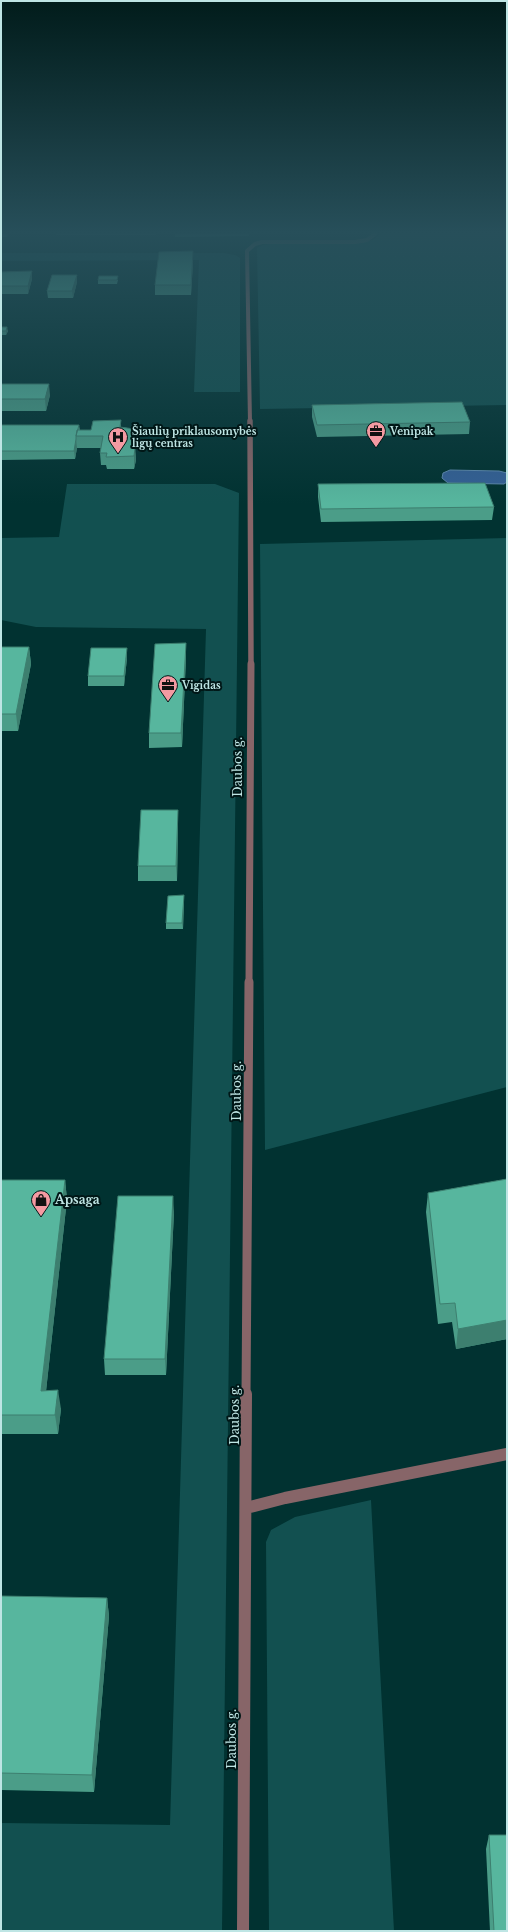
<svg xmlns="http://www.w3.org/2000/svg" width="508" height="1932" font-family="'Libre Baskerville',serif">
<rect width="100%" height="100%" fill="#013231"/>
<path fill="#125050" d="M381 234H507V405L260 409 257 248 263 245 276 243 364 242 372 240Z
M1 253H224L235 255 240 258V392H194L199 260 1 261Z
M67 484H215L239 493 222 1931H1V1823L170 1825 206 629 36 627 1 620V538L59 537Z
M507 538V1087L265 1150 260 544Z
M371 1500 394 1931H269L266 1542 271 1530 295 1517Z"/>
<path fill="#346095" stroke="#5d88ad" d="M450 470 499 471 507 473V482L504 484 448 483 442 478 443 473Z"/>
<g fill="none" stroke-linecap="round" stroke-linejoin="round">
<path stroke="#876568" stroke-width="4" d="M250 422 247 251 255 244 262 242H355L367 240 375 234"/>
<path stroke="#876568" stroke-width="5.5" d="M250 421 251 665"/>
<path stroke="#876568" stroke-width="7" d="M249 983 251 664"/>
<path stroke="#876568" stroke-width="9" d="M246 1395 249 982"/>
<path stroke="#876568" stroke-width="12" d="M246 1508 285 1498 507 1454
M243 1931 246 1394"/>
</g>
<path fill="#4b9d88" d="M1 234H8L7 237H1Z
M56 234H156V235H56Z
M175 234H249V236L175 237Z
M193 251V262L191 295H155V285Z
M32 271V279L28 294H1V272Z
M77 275V282L73 298H48L47 291Z
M98 280H118L117 284H98Z
M1 327 8 331 6 335H1Z
M1 384 50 395 46 411H1Z
M312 405 470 422 469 434 317 437 312 417Z
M121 420V427L134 429 135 441 134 448H135L136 460 134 469H107L106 465H101L100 453 101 448H77L75 459 1 460V425H79L80 430H91Z
M318 484 494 507 492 520 321 522 318 497Z
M186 643V657L182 747 149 748V733Z
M1 647H29L31 664 18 731H1Z
M127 658 124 686H88V676Z
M178 810V825L177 881H138V866Z
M184 895 183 929H166V923Z
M507 1179V1339L456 1349 452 1322 438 1324 426 1212 428 1193Z
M1 1180H65L67 1199 46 1391 61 1409 58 1434H1Z
M174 1212 166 1375H105L104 1359Z
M1 1596 107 1598 109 1616 94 1792 1 1790Z
M489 1835 507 1931H490L486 1849Z"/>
<path fill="#3d7f6f" d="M193 251V262L191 295V285Z
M32 271V279L28 294V286Z
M77 275V282L73 298 72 291Z
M7 327 8 331 6 335V331Z
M49 384 50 395 46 411 45 399Z
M134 429 135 441 133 456 132 448Z
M76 439 77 448 75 459 74 451Z
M135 448 136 460 134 469V456Z
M186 643V657L182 747 181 733Z
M29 647 31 664 18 731 16 714Z
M127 648V658L124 686V676Z
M178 810V825L177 881 176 866Z
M184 895V901L183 929 182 923Z
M65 1180 67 1199 44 1410 41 1391Z
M173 1196 174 1212 166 1375 165 1359Z
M507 1320V1339L456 1349 458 1329Z
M58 1390 61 1409 58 1434 55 1415Z
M107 1598 109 1616 94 1792 92 1775Z"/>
<path fill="#57b69e" stroke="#3d7f6f" d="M193 251 191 285H155L159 252Z
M32 271 28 286H1V272Z
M52 275H77L72 291H47Z
M99 276H118L117 280H98Z
M1 327H7L6 331H1Z
M1 384H49L45 399H1Z
M462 402 470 422 317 425 312 405Z
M121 420 120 427 134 429 132 448H135L134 456 106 457 107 453H100L103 436H76L77 430H91L93 421Z
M1 425H79L76 436V439L74 451H1Z
M485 483 494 507 321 509 318 484Z
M186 643 181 733H149L155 644Z
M1 647H29L16 714H1Z
M91 648H127L124 676H88Z
M141 810H178L176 866H138Z
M184 895 182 923H166L168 896Z
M507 1179V1320L458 1329 455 1303 440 1304 428 1193Z
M1 1180H65L41 1391 58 1390 55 1415H1Z
M118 1196H173L165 1359H104Z
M1 1596 107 1598 92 1775 1 1773Z
M489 1835H507V1931H494Z"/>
<linearGradient id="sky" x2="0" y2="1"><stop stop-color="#011c1b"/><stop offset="0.46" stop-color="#274f5a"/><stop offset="1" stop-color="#274f5a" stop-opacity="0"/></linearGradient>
<rect width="508" height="504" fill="url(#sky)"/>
<defs>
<g id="office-pin" transform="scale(1)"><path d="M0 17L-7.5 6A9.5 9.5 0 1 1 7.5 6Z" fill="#f49aa2" stroke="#001717"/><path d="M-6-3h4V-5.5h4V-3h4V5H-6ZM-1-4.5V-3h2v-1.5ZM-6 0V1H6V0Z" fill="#111"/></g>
<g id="hospital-pin" transform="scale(1)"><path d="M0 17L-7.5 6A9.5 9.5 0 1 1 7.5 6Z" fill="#f49aa2" stroke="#001717"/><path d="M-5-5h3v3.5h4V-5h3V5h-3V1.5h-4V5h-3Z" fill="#111"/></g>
<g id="shop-pin" transform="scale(1)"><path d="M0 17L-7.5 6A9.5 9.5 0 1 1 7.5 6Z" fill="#f49aa2" stroke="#001717"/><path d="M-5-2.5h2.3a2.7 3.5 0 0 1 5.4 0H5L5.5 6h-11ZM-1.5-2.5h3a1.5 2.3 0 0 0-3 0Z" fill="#111"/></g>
</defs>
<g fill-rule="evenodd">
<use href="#office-pin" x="376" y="431"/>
<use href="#hospital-pin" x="118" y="437"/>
<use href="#office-pin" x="168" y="685"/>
<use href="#shop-pin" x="41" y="1200"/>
</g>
<g text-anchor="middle" stroke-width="4" stroke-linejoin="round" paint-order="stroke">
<g font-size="10" font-weight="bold" fill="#bee5e4" stroke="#001717" text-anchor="start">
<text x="132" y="435">Šiaulių priklausomybės<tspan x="132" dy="12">ligų centras</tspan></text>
<text x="390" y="435">Venipak</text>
<text x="182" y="689">Vigidas</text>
</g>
<g font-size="12" fill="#bee5e4" stroke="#001717">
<text transform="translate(238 767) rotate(-90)" y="4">Daubos g.</text>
<text transform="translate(237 1091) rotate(-90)" y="4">Daubos g.</text>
<text transform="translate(235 1415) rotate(-90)" y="4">Daubos g.</text>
<text transform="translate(232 1739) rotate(-90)" y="4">Daubos g.</text>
</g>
<g font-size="12" font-weight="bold" fill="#bee5e4" stroke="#001717" text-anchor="start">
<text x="55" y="1204">Apsaga</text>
</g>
</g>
<rect width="508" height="1932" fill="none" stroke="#bee5e4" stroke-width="4"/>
</svg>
